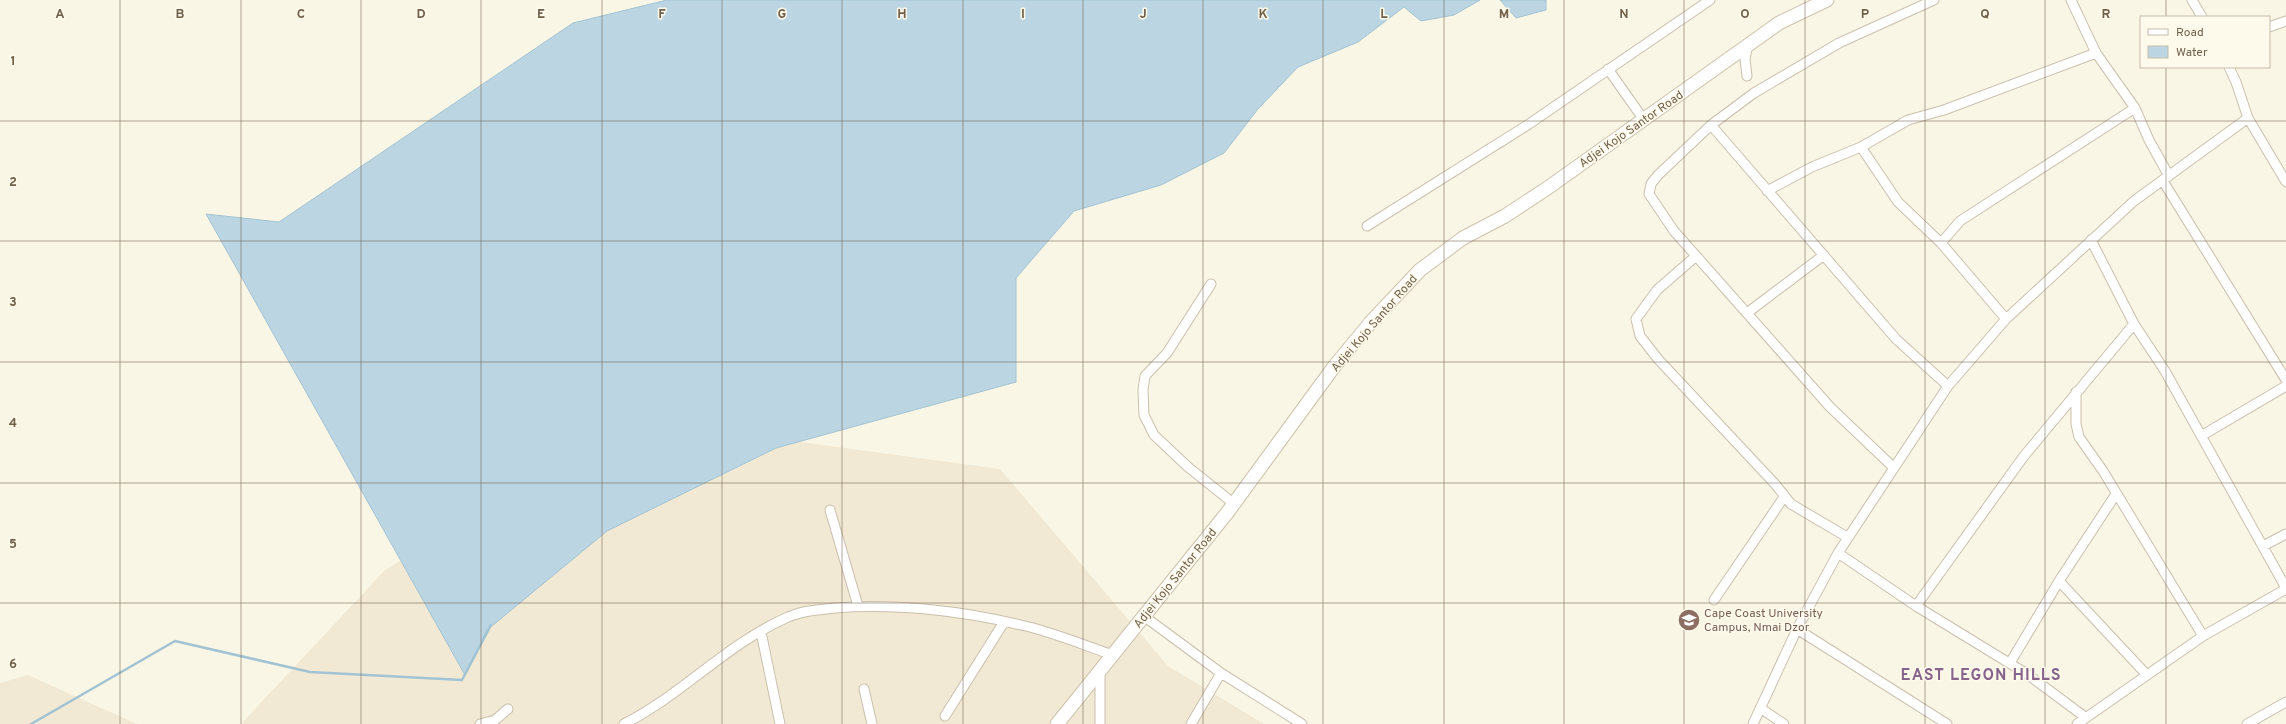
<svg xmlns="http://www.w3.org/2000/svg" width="2286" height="724" font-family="Overpass,sans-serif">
<rect width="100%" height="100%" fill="#faf6e5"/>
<path fill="#f1e9d4" d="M639 420 1000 469 1168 666 1264 724H241L385 570Z
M28 675 137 724H0V683Z"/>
<path fill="#bbd6e2" stroke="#a2c3d3" d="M667 0H1480L1454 15 1421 21 1404 7 1358 42 1298 67 1258 109 1224 153 1161 185 1074 211 1016 278V382L776 448 607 531 487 630 465 675 206 214 279 222 573 23Z
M1500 0H1546V10L1516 18Z"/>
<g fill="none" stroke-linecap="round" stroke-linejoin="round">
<path stroke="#a2c3d3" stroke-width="2.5" d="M31 724 175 641 310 672 462 680 491 625"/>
<g stroke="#cbbfac" stroke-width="11">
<path id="street" d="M2071 0 2096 53 2135 108 2149 140 2169 176
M2192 0 2202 17
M2269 27 2286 21
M2229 67 2236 82 2248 118 2286 182
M1608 69 1644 120
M1747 76 1745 59 1748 44
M1711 125 1896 339 1948 386
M1861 147 1898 202 1941 243 2006 319
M2163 181 2286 380
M1767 191 1812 167 1861 147 1908 120 1944 110 2096 53
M1367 226 1529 124 1710 0
M2091 240 2134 324 2165 371 2286 588
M1941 243 1960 221 2135 108
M1696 256 1657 290 1636 319 1640 336 1658 359 1775 484 1791 504 1847 537
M1211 284 1167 353 1145 376 1143 390 1144 415 1154 435 1188 467 1233 503
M1747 313 1824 255
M2076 392V424L2079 437 2103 471 2203 636
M2201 436 2286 386
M1893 467 1830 407 1674 231 1649 194 1651 184 1658 175 1711 125 1754 93 1839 43 1934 0
M830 510 858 606
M2263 546 2286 534
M1838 553 1916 606 2027 674 2085 717
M2059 581 2146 674
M1714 600 1784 497
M1916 606 2024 456 2134 324
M1145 617 1221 673 1302 724
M1797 629 1947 724
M761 632 780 724
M2010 663 2059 581 2116 494
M1100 673V724
M864 689 872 724
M1760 708 1784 724
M945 716 1004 622
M480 724 495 720 508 709
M624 724C683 694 728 643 788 617 803 610 820 610 835 608 895 603 963 611 1021 625 1053 632 1083 645 1113 655
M1191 724 1221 673
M1753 724 1797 629 1838 553 1948 386 2006 319 2134 201 2248 118
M2077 724 2203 636 2286 589
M2247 724 2286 702"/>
</g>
<g stroke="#cec1aa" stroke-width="15">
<path id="secondary" d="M1057 724 1227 513 1333 368 1371 322 1420 270 1463 238 1505 216 1549 187 1779 23 1827 0"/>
</g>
<use href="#street" stroke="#fff" stroke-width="9"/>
<use href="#secondary" stroke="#fff" stroke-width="13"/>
</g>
<path fill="none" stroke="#71604c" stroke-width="1" stroke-opacity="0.55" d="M120 0V724M241 0V724M361 0V724M481 0V724M602 0V724M722 0V724M842 0V724M963 0V724M1083 0V724M1203 0V724M1323 0V724M1444 0V724M1564 0V724M1684 0V724M1805 0V724M1925 0V724M2045 0V724M2166 0V17M2166 67V724M0 121H2286M0 241H2286M0 362H2286M0 483H2286M0 603H2286"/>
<defs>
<g id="school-disc" transform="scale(1.15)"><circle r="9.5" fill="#8d6e63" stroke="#fefaeb"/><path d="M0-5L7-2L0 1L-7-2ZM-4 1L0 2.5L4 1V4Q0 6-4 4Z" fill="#fff"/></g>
</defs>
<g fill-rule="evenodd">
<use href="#school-disc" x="1689" y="620"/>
</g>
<g text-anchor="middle" stroke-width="3" stroke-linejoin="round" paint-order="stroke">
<g font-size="12" fill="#71604c" stroke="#fefaeb">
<text transform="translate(1631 129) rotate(-35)" y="4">Adjei Kojo Santor Road</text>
<text transform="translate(1374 323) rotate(-49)" y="4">Adjei Kojo Santor Road</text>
<text transform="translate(1175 578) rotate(-51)" y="4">Adjei Kojo Santor Road</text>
</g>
<g font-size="12" fill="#785e54" stroke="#fefaeb" text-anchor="start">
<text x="1704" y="617">Cape Coast University<tspan x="1704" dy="14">Campus, Nmai Dzor</tspan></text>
</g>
<g font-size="16" font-weight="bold" letter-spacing="1" fill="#88648d" stroke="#fefaeb">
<text x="1981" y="680">EAST LEGON HILLS</text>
</g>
</g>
<g font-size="13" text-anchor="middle" font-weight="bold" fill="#71604c" stroke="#fefaeb" stroke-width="3" stroke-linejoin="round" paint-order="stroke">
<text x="60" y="18">A</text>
<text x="180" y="18">B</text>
<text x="301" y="18">C</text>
<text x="421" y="18">D</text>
<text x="541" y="18">E</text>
<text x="662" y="18">F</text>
<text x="782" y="18">G</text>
<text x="902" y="18">H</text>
<text x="1023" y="18">I</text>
<text x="1143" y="18">J</text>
<text x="1263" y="18">K</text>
<text x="1384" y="18">L</text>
<text x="1504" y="18">M</text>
<text x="1624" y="18">N</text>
<text x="1745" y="18">O</text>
<text x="1865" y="18">P</text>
<text x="1985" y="18">Q</text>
<text x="2106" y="18">R</text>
<text x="13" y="65">1</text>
<text x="13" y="186">2</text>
<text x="13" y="306">3</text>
<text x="13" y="427">4</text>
<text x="13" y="548">5</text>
<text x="13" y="668">6</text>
</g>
<rect x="2140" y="16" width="130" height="52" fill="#fefaeb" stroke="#c6bcab"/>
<rect x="2148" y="29" width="20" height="6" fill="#ffffff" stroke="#c6bcab"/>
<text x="2176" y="36" font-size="12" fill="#71604c">Road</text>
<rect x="2148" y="46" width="20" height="12" fill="#bbd6e2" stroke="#c6bcab"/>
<text x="2176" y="56" font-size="12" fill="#71604c">Water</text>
</svg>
